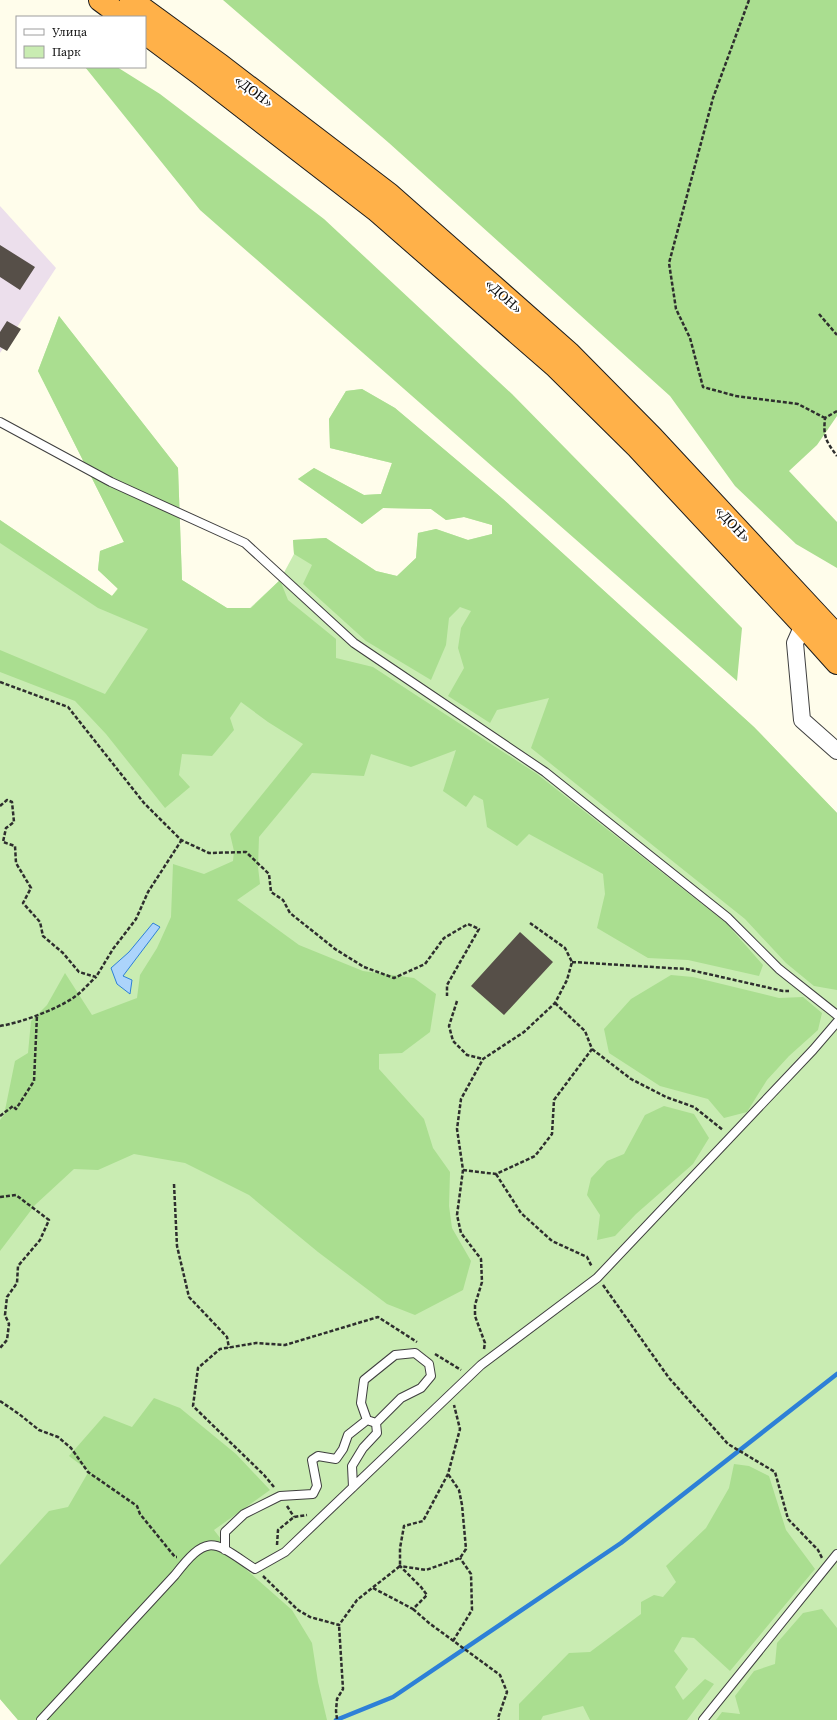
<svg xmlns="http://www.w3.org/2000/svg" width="837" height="1720" font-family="'Source Serif 4',serif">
<rect width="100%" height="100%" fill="#fffdeb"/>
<path fill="#ecdfec" d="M0 206 56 268 0 353Z"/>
<path fill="#c9ecb2" d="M59 316 178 468 182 580 227 608H250L280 580 294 554 293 540 326 538 376 571 397 576 416 558 418 533 436 529 468 540 492 534V525L464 517 446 520 431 509 383 508 362 524 298 479 314 468 364 495 381 494 392 463 330 448 329 419 346 391 362 389 395 408 503 499 754 727 837 813V1720H18L0 1699V520L112 596 118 588 98 570 100 551 124 542 38 371Z"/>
<path fill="#aade90" d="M223 0H837V416L817 445 789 471 837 522V568L796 544 735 486 670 396 389 143Z
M85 67H117L160 94 324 219 512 394 742 628 737 681 200 210Z
M59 316 178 468 182 580 227 608H251L280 580 288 600 336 639V658L373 667 537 774 726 923 763 965 759 976 688 960 648 958 597 928 605 894 603 874 529 834 517 846 487 827 483 800 474 795 466 807 443 791 456 750 411 767 371 754 364 776 312 773 259 837 258 867 260 884 237 900 299 945 363 971 414 978 436 994 430 1032 402 1053 379 1054V1069L424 1119 433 1148 450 1172 449 1206 452 1228 471 1261 463 1290 415 1315 387 1304 318 1252 249 1195 185 1163 134 1154 98 1170 74 1169 35 1205 0 1251V1120L4 1115 15 1061 28 1053 31 1021 47 1005 65 973 92 1015 137 998 140 975 157 948 171 917 173 864 204 874 233 861 234 851 230 834 303 744 268 722 241 702 230 718 234 730 212 756 182 754 179 775 190 787 165 808 106 734 75 701 0 672V650L105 694 148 629 98 608 0 543V520L112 596 118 589 98 570 100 551 124 542 38 371Z
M362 389 395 408 503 499 754 727 837 813V990L814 986 786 963 745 919 531 748 549 698 497 710 490 723 448 696 464 668 458 648 461 628 471 611 460 607 449 618 446 645 431 680 366 641 303 584 312 565 294 554 293 540 326 538 376 571 397 576 416 558 418 533 436 529 468 540 492 534V525L464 517 446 520 431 509 383 508 362 524 298 479 314 468 364 495 381 494 392 463 330 448 329 419 346 391Z
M671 975 693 977 779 998 803 997 822 1013 818 1030 789 1056 767 1080 747 1112 724 1118 708 1099 660 1086 609 1053 604 1029 631 999Z
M664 1106 694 1114 709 1138 693 1164 636 1214 615 1236 597 1240 600 1215 587 1195 591 1178 607 1161 624 1154 645 1115Z
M154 1398 180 1408 236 1454 270 1490 214 1530 240 1564 292 1610 312 1643 318 1682 327 1720H18L0 1699V1565L49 1511 68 1507 89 1471 69 1456 104 1416 132 1427Z
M734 1464 749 1466 769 1476 786 1530 815 1569 730 1671 694 1638 682 1637 674 1651 688 1669 675 1687 683 1700 705 1679 714 1684 687 1720H590L583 1706 543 1716 541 1720H519V1704L569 1653 590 1652 641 1614V1602L654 1595 663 1597 676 1582 666 1566 706 1528 729 1488Z
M822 1609 837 1628V1720H716L722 1712 740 1714 735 1696 754 1671 775 1664 777 1643 803 1613Z"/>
<path fill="#acd4fb" stroke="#2d80d7" d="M153 923 160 927 123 976 132 980 130 994 117 984 111 968 129 952Z"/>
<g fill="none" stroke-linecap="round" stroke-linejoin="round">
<path stroke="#2d80d7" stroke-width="4.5" d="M336 1720 393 1697 621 1543 837 1374"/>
</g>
<path fill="#564f48" d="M0 245 35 267 20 290 0 277Z
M7 321 21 329 7 351 0 347V332Z
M520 932 553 962 504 1015 471 986Z"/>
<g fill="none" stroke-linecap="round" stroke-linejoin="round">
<g stroke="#3f3f3f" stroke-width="10">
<path id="lane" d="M0 422 111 482 245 543 354 643 545 772 728 918 779 969 837 1015
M367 1420 361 1403 364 1380 395 1355 415 1353 429 1364 431 1376 421 1388 401 1398 376 1423
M225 1550V1532L244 1514 280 1496 313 1494 317 1486 312 1460 318 1456 336 1459 343 1449 348 1435 367 1420 376 1423 377 1433 363 1448 352 1466 353 1487
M41 1720 175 1575C209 1531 214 1542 255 1569L285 1552 481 1365 597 1278 813 1050 837 1022
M703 1720 837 1554"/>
</g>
<g stroke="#3f3f3f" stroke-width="18">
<path id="street" d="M803 625 795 643 802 720 837 751"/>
</g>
<g stroke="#1d1d1d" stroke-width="24">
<path id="highway" d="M100 0 123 17
M131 0 220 65 389 194 569 353 652 437 837 636
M145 33 200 74 376 210 555 366 638 448 803 625 837 663"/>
</g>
<path stroke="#2e2e2e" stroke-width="2.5" stroke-dasharray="4 2" stroke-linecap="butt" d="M749 0 713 98 669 263 676 309 690 338 703 387 736 396 798 404 825 418
M819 314 837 335
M837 411 825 418C823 437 826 441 837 456
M0 682 68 707 144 803 181 840 209 853 246 852 269 874 271 892 283 900 290 913 335 949 364 967 394 978 425 964 444 938 468 924 479 929 447 985V996
M0 806 7 800 12 802 14 822 6 828 3 842 15 846 16 863 31 888 23 903 40 922 43 936 63 953 79 972 96 977 113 949 136 919 148 892 181 841
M572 962 686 969 783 991H789
M457 1001 449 1026 453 1041 467 1055 483 1059
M0 1026C20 1023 55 1010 73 998 81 993 88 984 96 977
M592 1049 631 1079 666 1097 694 1107 723 1130
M0 1116 13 1106 16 1109 34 1081 37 1015
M463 1170 496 1174 535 1156 552 1134 554 1100 592 1049 585 1031 555 1003
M496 1174 521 1213 552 1241 587 1257 592 1267
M174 1184 177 1246 189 1297 227 1337 229 1348
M0 1197 16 1195 49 1220 40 1240 18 1266 17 1283 7 1297 5 1315 9 1324 7 1340 0 1348
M603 1285 669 1378 728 1444 775 1472 788 1519 818 1550 822 1558
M484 1349 485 1343 475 1316V1305L482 1282 481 1259 461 1233 457 1215 463 1170 457 1129 461 1099 483 1059 524 1032 555 1003 567 980 572 962 565 948 530 923
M435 1354 461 1370
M0 1401 19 1414 39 1430 58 1437 71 1448 88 1472 137 1506 140 1514 175 1557H177
M274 1487 264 1475 193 1406 198 1368 220 1349 256 1343 285 1345 378 1317 417 1342
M287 1506 294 1517
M277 1545 278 1530 294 1517 307 1515
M263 1576 298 1610 310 1617 339 1625 357 1600 400 1566V1548L404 1526 423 1521 448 1474 460 1429 454 1405
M373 1588 413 1609 427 1595 421 1587 400 1566 426 1570 460 1558 466 1549 462 1505 459 1490 448 1474
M413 1609 429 1623 500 1675 507 1692 498 1718 499 1720
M453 1641 472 1610 471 1574 460 1558
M337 1719 336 1711 337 1699 343 1689 339 1625"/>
<use href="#lane" stroke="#fff" stroke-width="8"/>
<use href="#street" stroke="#fff" stroke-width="16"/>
<use href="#highway" stroke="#ffb149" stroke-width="22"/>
</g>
<g text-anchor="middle" stroke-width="4" stroke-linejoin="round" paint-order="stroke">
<g font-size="14" fill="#0c0c0c" stroke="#fff">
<text transform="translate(254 91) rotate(37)" y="5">«ДОН»</text>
<text transform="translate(504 296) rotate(42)" y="5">«ДОН»</text>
<text transform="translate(733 524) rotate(47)" y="5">«ДОН»</text>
</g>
</g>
<rect x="16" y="16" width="130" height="52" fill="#ffffff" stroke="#9e9e9e"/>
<rect x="24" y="29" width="20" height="6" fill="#ffffff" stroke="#9e9e9e"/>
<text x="52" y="36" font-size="12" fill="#0c0c0c">Улица</text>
<rect x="24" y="46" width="20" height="12" fill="#c9ecb2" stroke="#9e9e9e"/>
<text x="52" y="56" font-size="12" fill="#0c0c0c">Парк</text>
</svg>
